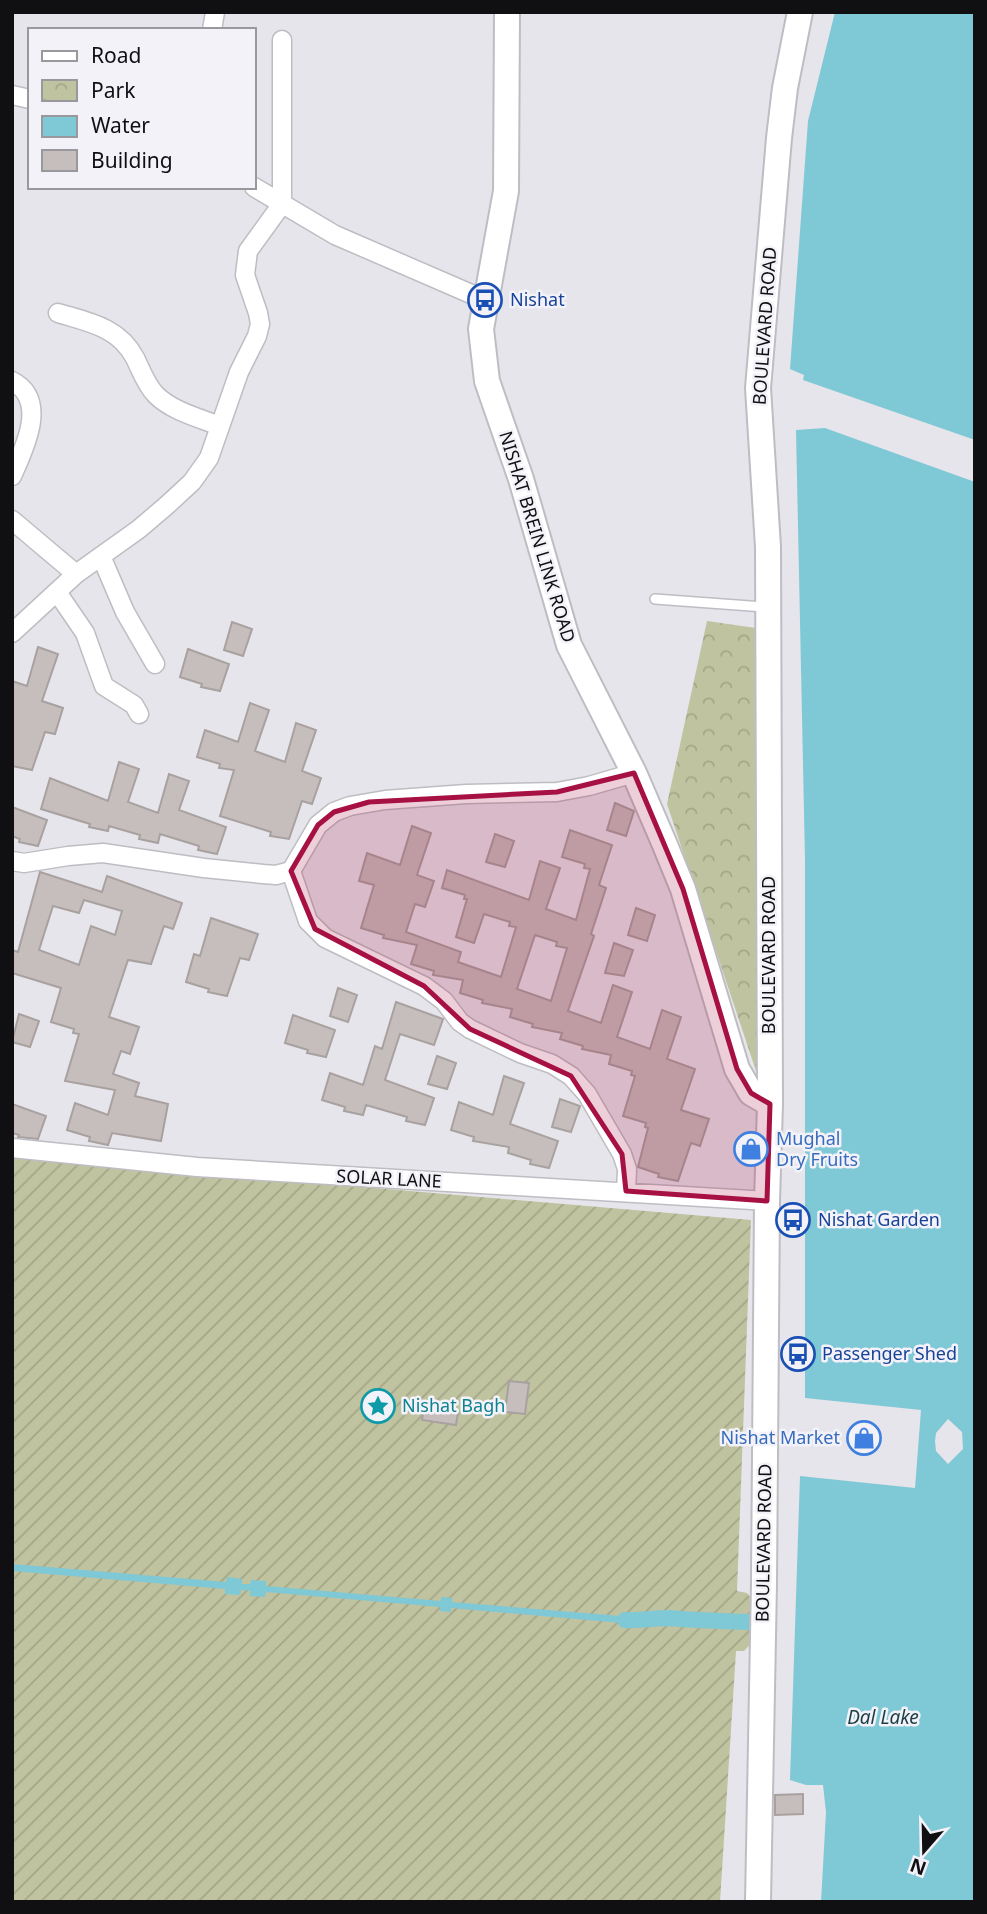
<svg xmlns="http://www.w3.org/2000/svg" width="987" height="1914" font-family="'Noto Sans',sans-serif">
<defs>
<pattern id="park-crowns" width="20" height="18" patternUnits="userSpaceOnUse" patternTransform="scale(1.75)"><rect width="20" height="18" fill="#c0c39f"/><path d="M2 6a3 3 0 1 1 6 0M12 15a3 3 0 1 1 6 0" fill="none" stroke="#a4a688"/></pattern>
<pattern id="garden-furrows" width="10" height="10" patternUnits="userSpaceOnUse" patternTransform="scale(1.75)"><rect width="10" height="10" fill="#c0c39f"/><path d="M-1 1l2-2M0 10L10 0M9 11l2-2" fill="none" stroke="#a4a688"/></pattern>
</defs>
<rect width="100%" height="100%" fill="#e6e5eb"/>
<path fill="url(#park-crowns)" d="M707 621 756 628 759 1080 667 804Z"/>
<path fill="url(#garden-furrows)" d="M12 1157 751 1220 737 1591 747 1593 761 1612 760 1634 744 1651H736L720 1902H12Z"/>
<path fill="#7fc8d6" d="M835 12H975V440L803 380 804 375 790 369 808 121Z
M825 428 975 482V1902H821L826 1812 823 1785H806L790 1780 800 1476 915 1488 921 1410 805 1398V860L796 430Z
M12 1564 226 1582 227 1577 242 1579V1584H250L251 1580 266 1581V1586L441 1601V1597L452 1598V1602L645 1618 644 1625 451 1608V1612L440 1611V1607L266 1592 265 1597 250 1596V1591L241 1590 240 1595 225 1594V1589L12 1571Z"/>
<path fill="#e6e5eb" d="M948 1419 962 1432 963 1449 948 1464 936 1451 935 1441 936 1433Z"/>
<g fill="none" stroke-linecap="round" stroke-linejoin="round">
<path stroke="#7fc8d6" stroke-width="16" d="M625 1620C640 1621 655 1618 669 1618 699 1620 728 1622 758 1622"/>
</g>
<path fill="#c6bebd" stroke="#a8a19f" stroke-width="2" fill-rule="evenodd" d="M232 622 252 629 243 656 224 650Z
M38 647 58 654 42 701 63 708 55 734 45 732 32 770 12 766V681L27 686Z
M188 649 229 664 220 691 201 687 202 684 180 677Z
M250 703 269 710 255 751 285 762 296 723 316 730 302 771 321 778 312 804 302 801 289 839 270 836 271 832 220 816 234 770 219 768 220 764 197 757 205 730 238 742Z
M119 762 139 769 128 802 158 813 169 774 189 781 179 810 226 827 217 854 198 850 199 846 160 834 158 843 139 839 140 835 109 826 108 831 89 827 90 824 41 809 50 778 108 801Z
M615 803 634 811 626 836 607 830Z
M12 807 47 820 38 846 19 842 20 839 12 836Z
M412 826 431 833 417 875 434 881 425 907 415 904 406 932 461 952 458 962 501 977 516 927 509 926 510 922 484 914 474 943 456 937 467 899H464L465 895 442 888 447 870 529 900 540 861 560 868 546 909 576 920 590 869 584 868 585 864 562 857 570 830 612 845 599 885 606 888 591 934 594 936 568 1011 601 1023 613 985 632 992 617 1037 650 1049 662 1010 681 1017 667 1059 695 1069 681 1110 709 1119 700 1146 691 1143 678 1181 658 1177 659 1174 638 1167 648 1128 645 1127 646 1123 623 1116 635 1076 631 1075 632 1071 609 1064 611 1055 582 1049 583 1046 560 1039 562 1033 532 1027 533 1024 510 1017 512 1009 482 1003 483 1000 460 993 463 980 433 975 434 971 411 964 417 945 383 938 384 935 361 928 374 885 359 881 367 853 400 865ZM535 935 557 942 556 946 567 948 551 1001 517 989Z
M495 834 514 841 505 867 486 862Z
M40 872 102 892 107 876 182 903 173 929 164 926 151 964 128 960 109 1017 139 1027 130 1054 121 1051 113 1074 139 1083 135 1096 168 1104 161 1141 112 1133 108 1145 89 1141 90 1137 67 1130 75 1103 108 1115 115 1090 65 1081 79 1034 73 1033 74 1029 51 1022 61 988 12 973V950L18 952ZM84 900 122 911 115 935 91 926 79 965 39 950 53 906 79 913Z
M636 908 655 915 647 941 628 935Z
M211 918 258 934 249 960 240 958 227 996 208 992 209 989 186 982 194 954 200 956Z
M614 943 633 950 624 976 605 973Z
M338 988 357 995 348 1022 330 1016Z
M396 1002 443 1019 434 1045 400 1034 385 1080 434 1098 425 1125 406 1121 407 1117 366 1105 363 1115 344 1111 345 1107 322 1100 330 1073 363 1085 375 1046 382 1049Z
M19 1014 39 1021 30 1047 12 1042Z
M293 1015 335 1030 326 1057 307 1053 308 1050 285 1043Z
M437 1056 456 1063 447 1089 428 1084Z
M504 1076 524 1083 510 1124 558 1141 549 1168 530 1164 531 1160 508 1153 509 1147 473 1141 474 1137 451 1130 459 1102 493 1115Z
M560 1099 580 1106 571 1132 552 1127Z
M12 1104 46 1116 38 1139 18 1137 19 1135 12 1133Z
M509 1381 529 1383 525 1414 505 1412Z
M424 1408 458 1413 456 1425 422 1420Z
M803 1794V1814L775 1815V1795Z"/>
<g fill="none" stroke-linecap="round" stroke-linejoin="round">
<g stroke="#bebdc3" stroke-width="12">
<path id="lane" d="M655 599 765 607"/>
</g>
<g stroke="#bebdc3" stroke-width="21">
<path id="street" d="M212 30 215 12
M12 95 30 99
M254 187 335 235 485 300
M58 313C88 322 119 327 135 358 141 370 146 385 156 395 172 411 199 418 220 426
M12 381C49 400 24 449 12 476
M12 520 76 574
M101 556 125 612 155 664
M57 592 85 633 104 686 134 705 139 714
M12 633 76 574 139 529 166 506 192 482 209 458 239 372 257 336 260 324 258 313 245 275 248 251 282 204V40
M12 861 24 863 68 856 103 853 204 868 263 874 276 875 291 871 318 825 334 812 350 806 385 800 466 794 557 792 589 786 634 773
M291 871 308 921 325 938 424 986 444 1001 460 1022 470 1029 520 1053 552 1064 571 1076 587 1094 622 1154 627 1169 626 1191
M12 1148 197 1167 767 1201"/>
</g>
<g stroke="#bebdc3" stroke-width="28">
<path id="secondary" d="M507 12 506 191 481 329 487 381 521 479 569 645 634 773 665 845 683 889 737 1069 751 1093 770 1104
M758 1902 764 1583 767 1201 770 1104 768 547 758 388 779 138 785 88 800 12"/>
</g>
<use href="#lane" stroke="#fff" stroke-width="9"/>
<use href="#street" stroke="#fff" stroke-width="18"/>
<use href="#secondary" stroke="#fff" stroke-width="24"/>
</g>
<path fill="#a71043" fill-opacity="0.2" stroke="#a71043" stroke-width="5" stroke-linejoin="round" d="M634 773 683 889 737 1069 751 1093 770 1104 767 1201 626 1191 622 1154 571 1076 470 1029 424 986 315 929 291 871 318 825 334 812 369 802 557 792Z"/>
<defs>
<g id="bus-ring" transform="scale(1.75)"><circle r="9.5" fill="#f4f2f9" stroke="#1a4fb4" stroke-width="1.5"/><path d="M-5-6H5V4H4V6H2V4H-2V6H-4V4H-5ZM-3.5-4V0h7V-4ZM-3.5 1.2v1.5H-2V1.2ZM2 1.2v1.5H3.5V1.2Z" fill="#1a4fb4"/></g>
<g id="shop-ring" transform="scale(1.75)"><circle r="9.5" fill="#f4f2f9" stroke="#3f7fe0" stroke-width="1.5"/><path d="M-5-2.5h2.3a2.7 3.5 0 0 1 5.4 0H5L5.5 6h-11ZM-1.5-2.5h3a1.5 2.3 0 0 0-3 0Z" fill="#3f7fe0"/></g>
<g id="sight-ring" transform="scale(1.75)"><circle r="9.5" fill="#f4f2f9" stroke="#0f9aa8" stroke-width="1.5"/><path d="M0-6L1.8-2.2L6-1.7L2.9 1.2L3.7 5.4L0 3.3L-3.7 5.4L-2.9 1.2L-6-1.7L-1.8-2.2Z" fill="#0f9aa8"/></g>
</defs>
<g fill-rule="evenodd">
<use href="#bus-ring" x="485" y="300"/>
<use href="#shop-ring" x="751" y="1149"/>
<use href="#bus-ring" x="793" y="1220"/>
<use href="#bus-ring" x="798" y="1354"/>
<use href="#sight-ring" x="378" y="1406"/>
<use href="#shop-ring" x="864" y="1438"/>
</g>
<g text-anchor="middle" stroke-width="5" stroke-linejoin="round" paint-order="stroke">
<g font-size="18" fill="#164399" stroke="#f4f2f9" text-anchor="start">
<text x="510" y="306">Nishat</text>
<text x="818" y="1226">Nishat Garden</text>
<text x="822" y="1360">Passenger Shed</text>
</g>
<g font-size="18" fill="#101012" stroke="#f4f2f9">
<text transform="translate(765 326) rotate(-86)" y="6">BOULEVARD ROAD</text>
<text transform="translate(537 537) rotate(73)" y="6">NISHAT BREIN LINK ROAD</text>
<text transform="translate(769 955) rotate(-90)" y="6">BOULEVARD ROAD</text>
<text transform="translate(389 1179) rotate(3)" y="6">SOLAR LANE</text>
<text transform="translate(764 1543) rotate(-89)" y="6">BOULEVARD ROAD</text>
</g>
<g font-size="18" fill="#366cbe" stroke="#f4f2f9" text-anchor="start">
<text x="776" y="1145">Mughal<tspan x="776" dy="21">Dry Fruits</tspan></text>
<text x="840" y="1444" text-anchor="end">Nishat Market</text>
</g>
<g font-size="18" fill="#0d838f" stroke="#f4f2f9" text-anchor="start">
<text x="402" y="1412">Nishat Bagh</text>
</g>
<g font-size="19" font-style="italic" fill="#1a3e44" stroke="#f4f2f9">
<text x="883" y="1724">Dal Lake</text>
</g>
</g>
<rect width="987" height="1914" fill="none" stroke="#101012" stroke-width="28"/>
<rect x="28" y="28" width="228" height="161" fill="#f4f2f9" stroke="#99989d" stroke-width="2"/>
<rect x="42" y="51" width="35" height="10" fill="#ffffff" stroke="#99989d" stroke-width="2"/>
<text x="91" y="63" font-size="21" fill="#101012">Road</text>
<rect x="42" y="80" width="35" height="21" fill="url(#park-crowns)" stroke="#99989d" stroke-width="2"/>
<text x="91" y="98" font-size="21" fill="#101012">Park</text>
<rect x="42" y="116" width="35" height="21" fill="#7fc8d6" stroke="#99989d" stroke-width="2"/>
<text x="91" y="133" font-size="21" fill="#101012">Water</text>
<rect x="42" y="150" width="35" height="21" fill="#c6bebd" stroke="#99989d" stroke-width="2"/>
<text x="91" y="168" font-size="21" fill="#101012">Building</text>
<g transform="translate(924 1851) rotate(200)" stroke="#f4f2f9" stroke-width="5" paint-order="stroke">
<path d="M0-5L12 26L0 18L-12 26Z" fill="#101012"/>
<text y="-10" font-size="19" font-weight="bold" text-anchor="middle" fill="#101012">N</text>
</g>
</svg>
